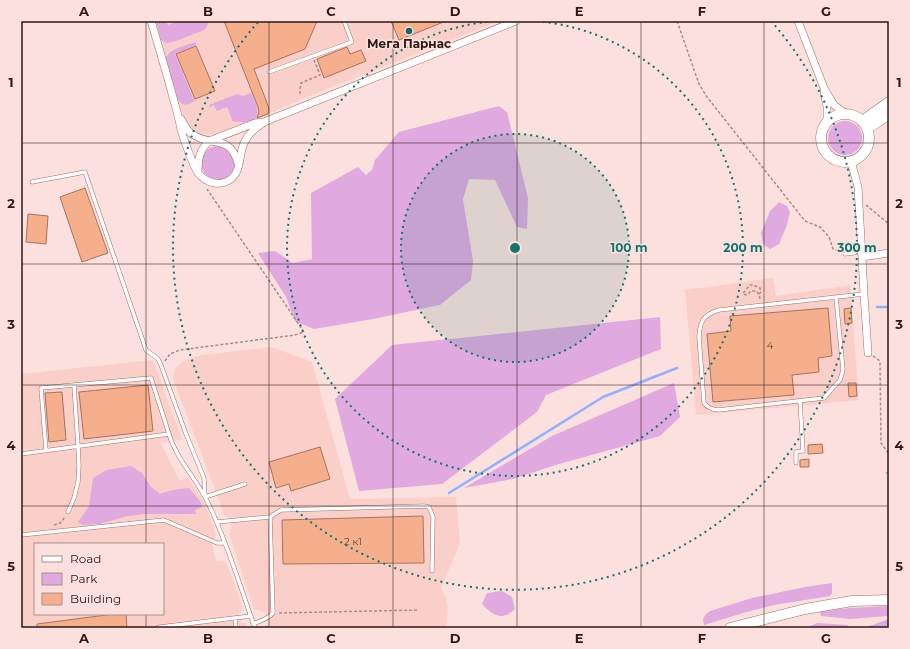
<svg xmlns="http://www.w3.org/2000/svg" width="910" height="649" font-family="Montserrat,sans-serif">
<rect width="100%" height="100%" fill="#fbe0dd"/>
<path fill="#fbcfc9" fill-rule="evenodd" d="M154 21H499L307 97 244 125 210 135 198 133 191 128 181 112Z
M773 278 776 296 850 285 859 400 696 415 685 290Z
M272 347 312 362 350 499 456 497 460 543 441 588 445 596 448 606 446 628H263L269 624 264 612 254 609 229 534 231 527 227 516 224 515 220 503 173 379 175 369 183 361 201 355Z
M153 360 182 440 160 442 180 481 188 478 205 503 216 534 212 545 216 561 226 562 234 582 243 610 239 612 241 623H246L247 628H21V374ZM35 544H163V614H35Z"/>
<path fill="#e0a9df" d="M156 21H166L168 25 177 21H208C208 25 207 27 204 30L176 41 167 43 161 40Z
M195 42 196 45 175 54 194 100 195 99 196 100C190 105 183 107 178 100L166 58C170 48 185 46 195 42Z
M251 93C255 101 264 118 250 122 245 123 239 121 233 122L227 107 217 111 214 105 210 107 209 105 237 94 243 96Z
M499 106 507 112 528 198 527 229 517 227 495 180 469 179 463 199 473 261 471 280 440 305 373 319 314 329 295 321 286 297 258 253 275 251 293 263 312 259 311 193 358 167 366 175 372 170 375 160 399 132Z
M828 138a17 17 0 1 1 34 0a17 17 0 1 1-34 0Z
M201 163a17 17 0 1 1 34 0a17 17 0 1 1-34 0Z
M779 202 787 206 790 212 787 225 779 244 770 249 763 244 761 233 770 211Z
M660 317 661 349 546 395 537 412 442 484 359 491 335 399 392 345Z
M674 383 680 417 660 436 559 464 513 479 464 488 552 436Z
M131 466 142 473 151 487 160 494C170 490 178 489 189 488L200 501 202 507 195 510 196 514H145L128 516 99 524 83 525 78 522 89 506 93 478 106 470Z
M832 583V593L830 596 774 605 743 613 704 625 703 619 706 614 710 611 752 598 805 587Z
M502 591 512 597 515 609C501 622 493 615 482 604L487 593Z
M889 606V616L850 619 821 616 820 611 850 608Z
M889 619V628H864Z
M817 623 848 625 847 628H806Z"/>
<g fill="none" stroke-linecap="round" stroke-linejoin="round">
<path stroke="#91b0ff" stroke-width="2.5" d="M877 307H889
M887 473 889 474
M449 493 603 397 677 368"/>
</g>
<path fill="#f5af8d" stroke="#a6735a" d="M224 21H317L305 49 254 69 267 103 269 109 268 114 257 118 259 112 258 107Z
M391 21H446L399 40Z
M196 46 215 91 195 99 176 54Z
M347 47 350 54 361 50 366 61 324 78 317 59Z
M85 188 108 253 82 262 60 197Z
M28 214 48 216 46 244 26 242Z
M828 308 832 356 818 358 819 372 792 375 794 395 713 402 707 334 731 331 730 316Z
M851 308 852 323 845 324 844 309Z
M848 383H856L857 396 849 397Z
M148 385 153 431 84 439 79 392Z
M62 392 66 440 49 442 45 393Z
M822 444 823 453 808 454V445Z
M320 447 330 479 291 491 289 484 276 488 269 462Z
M809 459V467H800V460Z
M423 516 424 563 283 564 282 520Z
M114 614H126L127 628H37V624Z"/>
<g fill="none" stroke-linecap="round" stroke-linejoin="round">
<g stroke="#a56c65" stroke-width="4.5">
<path id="lane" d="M269 72 352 42 344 21
M32 182 85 172 146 350 158 359 161 365 186 434 204 478 205 497 245 484
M845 254 861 252
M836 297 843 370 840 380 824 398 718 410C712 409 708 408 704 403L699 337C700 321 703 315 719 310L864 294
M46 450 41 388 151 378 169 434
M21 454 169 434C177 461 198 480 209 505 228 544 240 587 255 628
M796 463V452L803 451 800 401
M68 512 74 498 78 482 79 466 78 446 74 385
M217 522 270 517 281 510 424 506 429 507 433 517 432 571
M21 535 164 520 217 543H225
M235 618 236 628
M253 624C260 621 268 619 273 613L270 517
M157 628 160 627 251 616"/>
</g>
<g stroke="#a56c65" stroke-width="8">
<path id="street" d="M151 21C160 51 169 82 177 112 179 119 180 126 182 133 184 140 187 147 189 153 192 160 194 167 198 173 206 183 220 187 231 179 241 172 239 154 244 143 248 134 255 128 263 123
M798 21 824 88 834 105 846 114
M824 92 827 106V123
M181 119C184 124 187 131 192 134 212 148 229 133 238 163
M851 161 858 187 862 257 864 294 868 353
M198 173C198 159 199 151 209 141L255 123 264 122 516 21
M862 257 889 253"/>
</g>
<g stroke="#a56c65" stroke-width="11">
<path id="secondary" d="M821 138a24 24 0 1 1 48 0a24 24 0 1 1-48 0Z
M862 121 889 102
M867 129 889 114
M730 628 805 609 852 601 889 600"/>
</g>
<path stroke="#a68d8a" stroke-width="1.5" stroke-dasharray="3 2" stroke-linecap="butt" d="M677 21 699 84 707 97 805 221 820 227 829 237 833 249 840 252
M300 94V89L301 83 320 75 314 60
M866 205 889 224
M759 294 761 292 760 288 753 285H750L744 292 743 294 747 295 751 291H756L759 294 760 299
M873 356 880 361 881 443 889 454
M165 361 170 354 180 350 295 335 304 332 207 189
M54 525 60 523 65 517
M279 613 419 610"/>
<use href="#lane" stroke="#fff" stroke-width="3.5"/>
<use href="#street" stroke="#fff" stroke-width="7"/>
<use href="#secondary" stroke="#fff" stroke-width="10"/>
</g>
<path fill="none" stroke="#2e1815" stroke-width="1" stroke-opacity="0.55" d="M146 21V544M269 21V628M393 21V628M517 21V628M641 21V628M764 21V628M21 143H889M21 264H889M21 385H889M21 506H889M146 614V628"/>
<circle cx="515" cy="248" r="114" fill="#0f766e" fill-opacity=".12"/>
<g fill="none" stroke="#0f766e" stroke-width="2" stroke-dasharray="2 4">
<circle cx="515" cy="248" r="114"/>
<path d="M537 21A228 228 0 1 1 493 21"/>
<path d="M771 21A342 342 0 1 1 259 21"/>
</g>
<circle fill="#17646d" stroke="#fbe0dd" stroke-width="1.5" cx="409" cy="31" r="4"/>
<g text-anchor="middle" stroke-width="3" stroke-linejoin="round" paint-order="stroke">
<g font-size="10" fill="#603e33">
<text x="770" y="349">4</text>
<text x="353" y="545">2 к1</text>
</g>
<g font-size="12" font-weight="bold" fill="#2e1815" stroke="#fbe0dd">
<text x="409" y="48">Мега Парнас</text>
</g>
</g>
<circle cx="515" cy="248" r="6" fill="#0f766e" stroke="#fbe0dd" stroke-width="2"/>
<g font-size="12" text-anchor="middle" font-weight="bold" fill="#0f766e" stroke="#fbe0dd" stroke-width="3" stroke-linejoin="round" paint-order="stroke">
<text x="629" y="252">100 m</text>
<text x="743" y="252">200 m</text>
<text x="857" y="252">300 m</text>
</g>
<rect width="910" height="649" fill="none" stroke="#fbe0dd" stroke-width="44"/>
<rect x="34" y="543" width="130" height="72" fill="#fbe0dd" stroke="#a9908d"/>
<rect x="42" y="556" width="20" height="6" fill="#ffffff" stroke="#a9908d"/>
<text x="70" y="563" font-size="12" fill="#2e1815">Road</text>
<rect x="42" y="573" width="20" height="12" fill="#e0a9df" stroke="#a9908d"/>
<text x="70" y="583" font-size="12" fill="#2e1815">Park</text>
<rect x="42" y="593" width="20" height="12" fill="#f5af8d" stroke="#a9908d"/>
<text x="70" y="603" font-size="12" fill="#2e1815">Building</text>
<rect x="22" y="22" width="866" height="605" fill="none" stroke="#2e1815" stroke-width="1.5"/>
<g font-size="13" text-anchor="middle" font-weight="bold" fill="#2e1815">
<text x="84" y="16">A</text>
<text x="208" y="16">B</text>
<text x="331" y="16">C</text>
<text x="455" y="16">D</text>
<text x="579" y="16">E</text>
<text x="702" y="16">F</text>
<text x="826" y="16">G</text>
<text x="11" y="87">1</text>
<text x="899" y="87">1</text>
<text x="11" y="208">2</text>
<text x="899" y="208">2</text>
<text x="11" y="329">3</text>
<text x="899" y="329">3</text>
<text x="11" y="450">4</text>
<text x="899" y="450">4</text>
<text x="11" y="571">5</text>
<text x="899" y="571">5</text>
<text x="84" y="643">A</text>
<text x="208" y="643">B</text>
<text x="331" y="643">C</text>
<text x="455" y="643">D</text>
<text x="579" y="643">E</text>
<text x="702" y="643">F</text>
<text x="826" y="643">G</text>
</g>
</svg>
